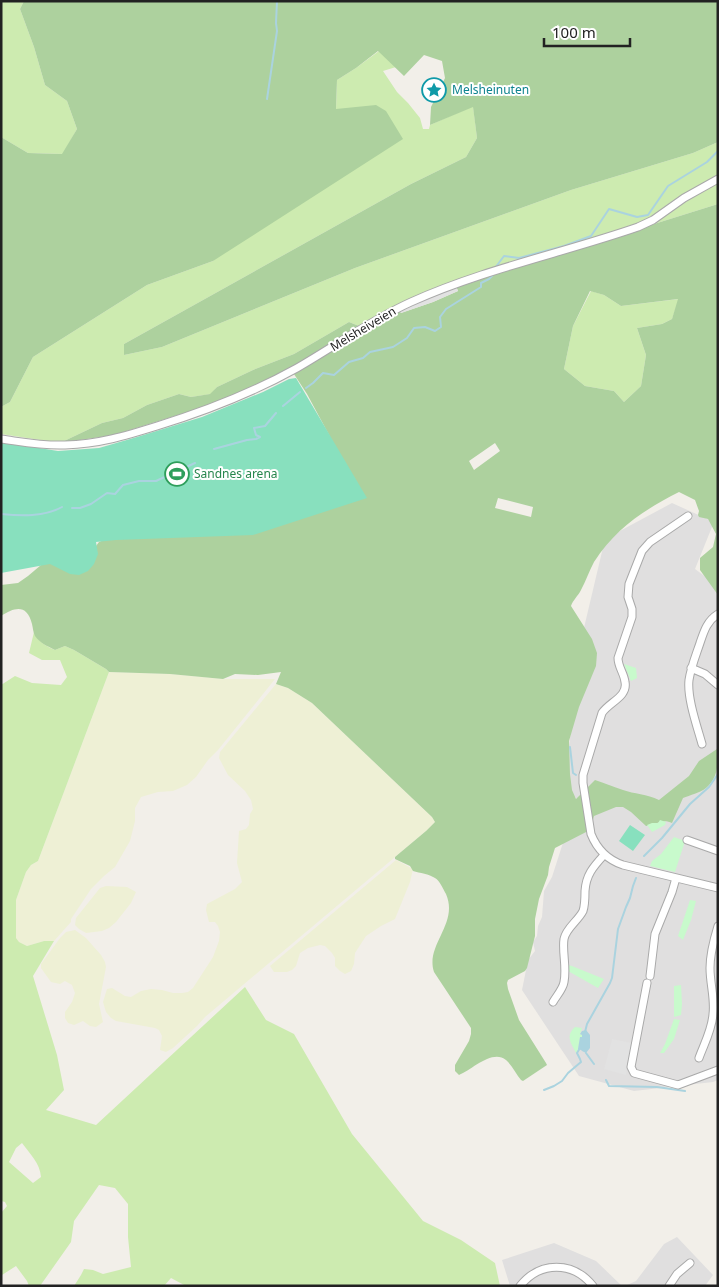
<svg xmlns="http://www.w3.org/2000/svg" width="719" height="1287" font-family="'Noto Sans',sans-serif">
<rect width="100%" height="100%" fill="#f2efe9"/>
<path fill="#e0dfdf" d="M672 503 714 522 695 569 718 586V1080L713 1082 634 1091 579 1076 522 990 528 960 535 951 533 942 537 936 538 926 542 917 544 891 552 877 577 799 570 792 568 754 583 632 605 539Z
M677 1237 713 1275 705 1286H625L636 1281 664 1244Z
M554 1243 596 1261 622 1286H510L502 1260Z"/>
<path fill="#eef0d5" d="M109 672 170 674 223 679H275L218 750 208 760 196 777 187 785 173 791 158 792 141 797 135 808V821L130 841 115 867 104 876 91 889 71 919V922L54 941H44L27 946 19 942 16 938V900L26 872 31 865 38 861Z
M276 684 288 688 312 703 432 817 435 822 426 831 205 1017 197 1026 173 1048 166 1052 160 1050 162 1036 159 1030 155 1028 116 1021 111 1018 106 1012 103 1002 107 989 112 988 125 996 131 997 141 991 151 989 162 990 173 993H182L188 992 193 988 213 957 219 941 220 932 218 926 215 922H209L206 910 207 904 235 889 242 882 237 863 239 831 246 829 249 825 250 814 253 809 251 800 245 791 228 775 219 758 220 752Z
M396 860 413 869 410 882 395 919 381 926 366 936 355 953 354 964 351 971 345 974 340 971 335 966V958L332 953 325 946 320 945 308 948 300 953 296 966 292 970 287 972H274L270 966Z
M106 886 127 887 136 892 131 903 116 922 109 928 102 931 86 933 79 929 75 925 76 918 100 888Z
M75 930 86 938 101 955 105 962 106 967 99 1004 103 1022 96 1027 90 1026 83 1021 74 1025 68 1023 65 1018V1012L72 1002 75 993 72 985 65 981 60 984 51 982 41 968V964L60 938 66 932Z"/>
<path fill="#cdebb0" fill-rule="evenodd" d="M1 1H24L20 9 34 47 45 85 67 101 77 129 63 154 28 153 1 137Z
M379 51 396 67 383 71 397 92 408 103 420 118 423 129H429L430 125 473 106 477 138 466 157 411 184 124 344V355L162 347 355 268 571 190 693 153 718 142V204L456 286 399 310 369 330 349 322 294 354 253 370 217 387 211 394 191 397 179 394 147 405 123 418 102 423 60 443 1 434V407L10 402 33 357 147 285 213 261 336 110 337 80 356 68Z
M591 291 604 295 621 306 679 299 672 319 662 324 637 328 646 355 641 386 624 402 614 391 585 386 564 369 573 326Z
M34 632C38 641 45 646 55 650L65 646 74 650 106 669 109 672 38 861 31 865 26 872 16 900V938L19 942 27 946 44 941H54L33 976 57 1055 64 1090 46 1110 96 1125 245 987 266 1020 294 1034 352 1134 423 1221 461 1240 495 1263 500 1286H186L171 1278 164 1286H74L81 1275 84 1269 93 1270 103 1274 131 1267 128 1237V1204L115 1188 99 1185 74 1221 71 1242 40 1286H29L27 1281 16 1266 2 1275 1 1279V1213L7 1206 5 1202 1 1201V685L15 676 32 683 61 685 67 677 60 660H42L29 653ZM22 1143C30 1154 40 1163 41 1177L33 1183 9 1162 16 1148Z"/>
<path fill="#add19e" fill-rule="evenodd" d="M24 1H718V142L693 153 571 190 355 268 162 347 124 355V344L411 184 466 157 477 138 473 107 430 125 431 107 445 78 442 61 424 55 404 76 378 51 356 68 337 80 336 109 376 105 386 111 403 139 213 261 147 285 33 357 10 402 1 407V137L28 153 62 154 77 129 67 101 45 85 34 47 20 9Z
M718 204V595L700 570V558L713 547 716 534 708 519 699 517 698 515 699 511 695 500 679 492C644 510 616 528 594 562 589 571 586 581 581 590 578 596 573 600 571 606L592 639 597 653 596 666 579 707 569 741 570 774 572 790 576 799 595 780C605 783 613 787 623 790 634 794 647 794 659 800L689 776 699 761 717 749 718 750C718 764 718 778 706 788 700 793 690 795 683 798L672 823C662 818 657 825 646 826L631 812 623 807H616L594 816 590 830 555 848 549 867 548 875 539 899 535 919V936L527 968 525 971 508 980 507 983 508 989 519 1020 546 1063 547 1065 523 1081 521 1080C516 1074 512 1065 506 1060 492 1049 472 1070 459 1075L455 1071V1065L469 1041 471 1034V1028L434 972C425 945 459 924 446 894 443 889 440 881 435 878 429 874 420 873 413 871L410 866 395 859V857L426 831 435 822 432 817 312 703 288 688 276 684 281 672 258 675 235 674 223 679 170 674 109 672 106 669 74 650 65 646 55 650C47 646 40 643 35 636 33 632 33 628 32 624 27 604 15 607 1 616V585L18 583 28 576 41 565 96 546 99 542 335 446 307 394 292 371 226 400 114 435 60 443 102 423 123 418 147 405 179 394 191 397 210 394 217 387 253 370 294 354 349 322 369 330 399 310 401 313 433 302 458 291 456 286ZM590 291 604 295 621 306 678 299 672 319 662 324 637 328 646 355 641 386 624 402 614 391 585 386 564 369 573 326ZM495 443 500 451 474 470 469 461ZM498 498 533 507 531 517 495 508Z"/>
<path fill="#c8facc" d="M624 664 636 668 637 678 631 681Z
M660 820 666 822 665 825 652 832 647 825 652 823H658Z
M674 837 685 841 675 872 650 866 652 861 661 854Z
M690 900 696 901 691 920 683 940 678 936Z
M568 965 572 966 604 979 598 988 568 971Z
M681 985 682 1004 681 1015 674 1017V986Z
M674 1019 680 1020 674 1039 664 1053H660L665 1044Z
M575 1027 582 1028 580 1034 582 1035V1037H580L578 1050 576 1053C571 1043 565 1036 575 1027Z"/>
<path fill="#88e0be" d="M296 378 367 498 253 535 116 540 96 542 98 554 94 564 88 571 79 575 70 574 50 564 1 573V442L58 451 99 448 137 437 202 417 263 392 289 379Z
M630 825 645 835 633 851 619 841Z"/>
<path fill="#e2e2e2" d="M456 286 458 291 433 302 401 313 399 310Z
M612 1039 631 1043 627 1064 626 1075 604 1069Z"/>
<path fill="#aad3df" d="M586 1030 590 1035V1048L586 1053 582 1051 581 1050 578 1049 580 1037H582V1035L580 1034 582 1031Z"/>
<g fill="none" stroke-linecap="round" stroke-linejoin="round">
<path stroke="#aad3df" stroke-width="2" d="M267 99 277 31 276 23 277 1
M495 268 504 256 519 258 564 246 591 236 609 209 637 217 648 215 668 186 707 162 718 151
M306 388 313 383 323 373 334 375 349 362 363 358 370 352 393 347 407 338 414 328 425 327 435 331 441 327 440 317 446 309 481 287V283L489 279 493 275
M283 406 300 392
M214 449 247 440 256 439 260 437 256 435 254 428 265 426 276 413
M72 508H80L91 504 107 493 115 494 123 485 139 481H156L195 463
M1 514C21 516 44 517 62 507
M570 747 573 773 576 775
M644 856 662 838 690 804 709 787 718 774
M585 1032 587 1024 610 983 612 978 618 929 626 907 630 898 633 886 636 878
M586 1053 594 1064
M606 1080 609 1086 657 1087 685 1091
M544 1090 554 1086 562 1081 568 1073 581 1062 580 1059 577 1053 580 1048"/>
<g stroke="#a9a9a9" stroke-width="9">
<path id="minor" d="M1 439C23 442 43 446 65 445 99 444 125 436 157 426 206 411 252 393 297 368 335 346 371 320 411 302 484 269 563 253 638 227L653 220 684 198 718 179
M688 516 650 542 642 551 629 584 628 597 632 609V617L618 658C618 667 624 673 625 682 628 697 609 702 602 713L583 775V783L591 834C597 849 608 860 623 865L718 888
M691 668 705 674 718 685
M702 744C697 726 687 698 689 680 691 667 696 655 700 643 704 631 707 621 718 614
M687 840 718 851
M650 976 655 934 672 892 676 878
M647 983 631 1067 634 1073 678 1085 718 1070
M553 1002C557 995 563 989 564 982 567 967 562 952 564 939 566 928 578 921 583 911 585 905 585 898 585 891 586 875 593 867 604 855
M699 1058C704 1044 712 1030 713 1014 715 999 710 984 710 968 710 954 714 939 718 926
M520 1286C540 1261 573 1261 593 1286
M669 1286 677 1274 690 1263"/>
</g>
<use href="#minor" stroke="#fff" stroke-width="7"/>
</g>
<defs>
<g id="sight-ring" transform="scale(1.25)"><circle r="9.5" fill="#fff" stroke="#0f9aa8" stroke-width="1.5"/><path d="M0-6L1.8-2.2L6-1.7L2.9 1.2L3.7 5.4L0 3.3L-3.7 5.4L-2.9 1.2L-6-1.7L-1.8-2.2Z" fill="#0f9aa8"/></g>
<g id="stadium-ring" transform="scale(1.25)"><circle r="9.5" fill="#fff" stroke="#2e9e5b" stroke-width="1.5"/><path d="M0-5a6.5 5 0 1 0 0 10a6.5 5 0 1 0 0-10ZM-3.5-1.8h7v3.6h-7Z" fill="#2e9e5b"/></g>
</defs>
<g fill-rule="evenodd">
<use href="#sight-ring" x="434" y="90"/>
<use href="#stadium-ring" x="177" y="474"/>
</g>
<g text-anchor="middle" stroke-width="4" stroke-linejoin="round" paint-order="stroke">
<g font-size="12" fill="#0d838f" stroke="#fff" text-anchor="start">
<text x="452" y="94">Melsheinuten</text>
</g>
<g font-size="12" fill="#222" stroke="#fff">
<text transform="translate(363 329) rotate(-31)" y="4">Melsheiveien</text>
</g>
<g font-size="12" fill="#27864d" stroke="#fff" text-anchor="start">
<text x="194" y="478">Sandnes arena</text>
</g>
</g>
<rect width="719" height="1287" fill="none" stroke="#222222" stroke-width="5"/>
<path d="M544 38v8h86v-8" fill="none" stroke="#222222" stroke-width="2.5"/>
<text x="552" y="38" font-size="15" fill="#222222" stroke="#ffffff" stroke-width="4" paint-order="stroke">100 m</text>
</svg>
